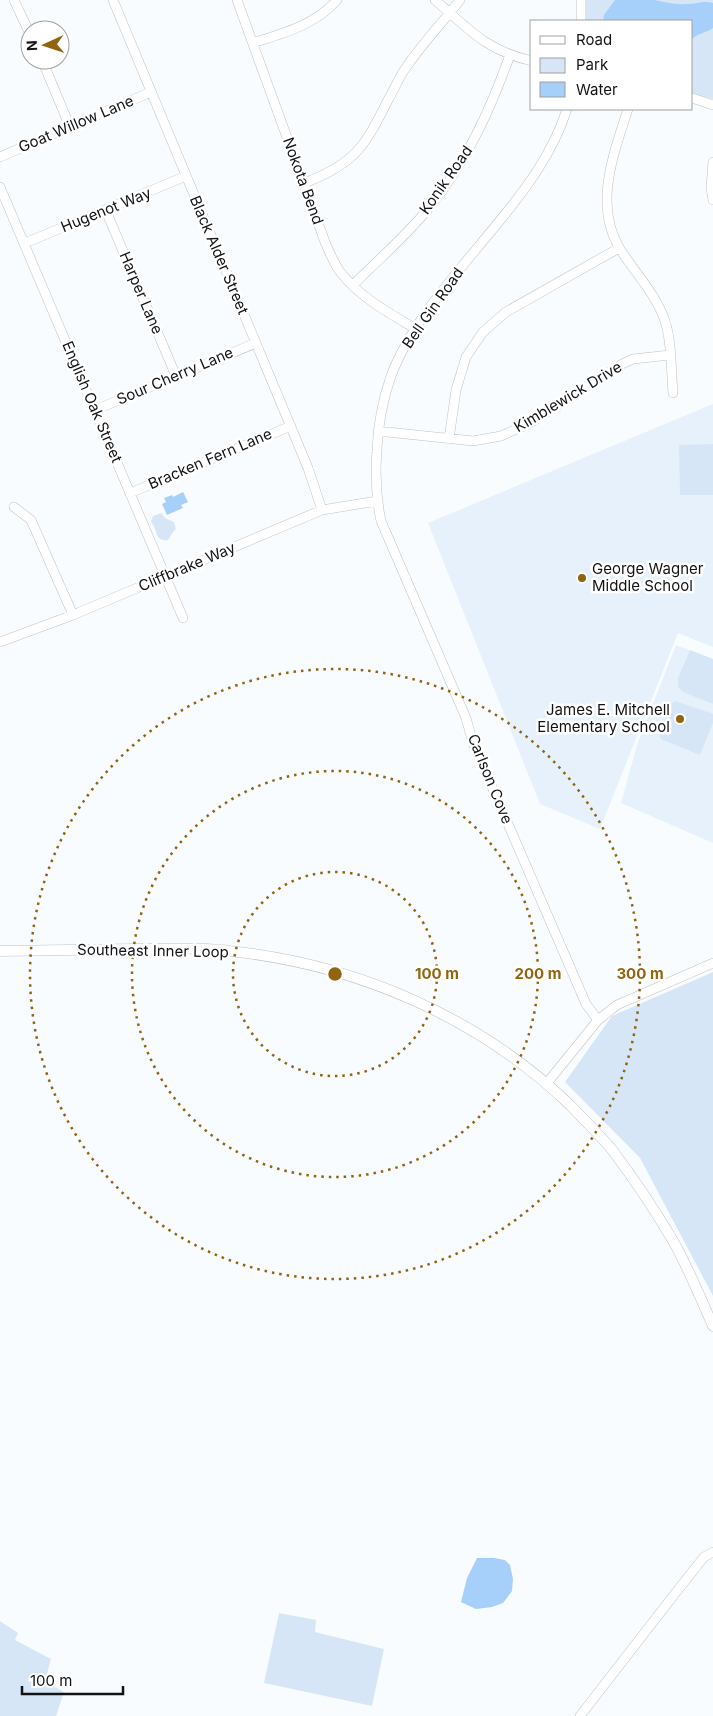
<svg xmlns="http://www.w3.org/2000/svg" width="713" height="1716" font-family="Inter,sans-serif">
<rect width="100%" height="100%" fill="#f9fcff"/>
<path fill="#e6f1fc" d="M713 404V647L678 633 600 829 540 804 428 523Z
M676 645 713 659V843L621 803 637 745Z"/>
<path fill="#d7e6f7" d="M585 0H713V99L692 94V21H585Z
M713 444V495H680L679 445Z
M161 513 165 518 174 522 176 529 173 532 168 540C154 542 158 529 151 522L153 516Z
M690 650 713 659V704L683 692 678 687V678Z
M676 701 713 714V723L700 755 661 739 659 735 670 704Z
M713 972V1296L640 1158 565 1082 612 1016Z
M279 1613 316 1620 315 1632 384 1649 372 1706 264 1683Z
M0 1621 18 1633 15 1640 51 1659 45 1681 64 1692 56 1716H0Z"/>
<path fill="#a6cffa" d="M615 0C628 0 642 0 655 0 665 2 675 5 686 4 697 4 703 0 713 3V28C706 33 698 33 692 39V21H603L604 15Z
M183 492 188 502 181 505 183 508 167 515 162 504 166 502 164 498 172 495 173 497Z
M477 1558H494L505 1560 510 1565 513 1579 512 1591 503 1603 492 1607 476 1609 461 1602 467 1578Z"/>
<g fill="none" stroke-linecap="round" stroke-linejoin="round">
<g stroke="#bdc2c7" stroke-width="10">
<path id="minor" d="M14 0 30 34
M113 0 308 468 322 510
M237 0 325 242C330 253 334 264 341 273 361 298 389 313 416 329
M435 0C469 29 485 50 532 61
M581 0V21
M253 43C284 33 315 25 337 0
M42 60 70 127
M692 98 713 105
M567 109C553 153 526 189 497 224 460 270 412 320 391 376 383 399 378 425 377 450 375 474 376 497 381 521L466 718 473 743 586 1004 598 1020
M628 109C614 153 593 205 620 249 635 273 656 294 665 321 672 342 671 371 673 393
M0 157 151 92
M713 162 711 188 713 200
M304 183C355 164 365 146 388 100 394 90 398 79 405 69 421 45 442 23 460 0
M0 187 183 618
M106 211 176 376
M25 243 186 176
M353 285C378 260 406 236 428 209 467 161 489 113 510 55
M95 410 256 343
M378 431 473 441 501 436 530 423 622 364 633 359 670 355
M449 439 456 390 466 357 483 332 506 312 619 248
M130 493 291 426
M14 507 31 520 73 615
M0 642 73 615 322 510 377 501
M547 1083 598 1020 617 1005 713 963
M580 1716 677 1591 704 1557 713 1552"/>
</g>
<g stroke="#bdc2c7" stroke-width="11">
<path id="major" d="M0 951C45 950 91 950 136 949 167 949 198 947 229 951 356 964 479 1017 571 1106 585 1121 600 1135 613 1151 634 1179 654 1209 672 1239 688 1267 700 1297 713 1326"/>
</g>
<use href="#minor" stroke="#fff" stroke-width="9"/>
<use href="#major" stroke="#fff" stroke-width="10"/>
</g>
<g fill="none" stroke="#91640e" stroke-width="2.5" stroke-dasharray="2.5 5">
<circle cx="335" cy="974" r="102"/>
<circle cx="335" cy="974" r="203"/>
<circle cx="335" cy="974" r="305"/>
</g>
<g fill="#91640e" stroke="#fff" stroke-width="2">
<circle cx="582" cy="578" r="5"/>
<circle cx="680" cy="719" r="5"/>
</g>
<g text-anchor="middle" stroke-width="5" stroke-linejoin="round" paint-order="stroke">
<g font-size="15" fill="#121315" stroke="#fff">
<text transform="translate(76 124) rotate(-23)" y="5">Goat Willow Lane</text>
<text transform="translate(446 180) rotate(-55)" y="5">Konik Road</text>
<text transform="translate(303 181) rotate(70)" y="5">Nokota Bend</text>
<text transform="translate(106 210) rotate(-22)" y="5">Hugenot Way</text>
<text transform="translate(219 255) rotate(67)" y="5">Black Alder Street</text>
<text transform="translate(141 293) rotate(67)" y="5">Harper Lane</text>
<text transform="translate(433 308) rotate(-55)" y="5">Bell Gin Road</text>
<text transform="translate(175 376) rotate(-23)" y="5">Sour Cherry Lane</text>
<text transform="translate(568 397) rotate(-31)" y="5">Kimblewick Drive</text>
<text transform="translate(92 402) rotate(67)" y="5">English Oak Street</text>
<text transform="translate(210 459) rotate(-23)" y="5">Bracken Fern Lane</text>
<text transform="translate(187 567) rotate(-23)" y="5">Cliffbrake Way</text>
<text transform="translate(490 779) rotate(68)" y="5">Carlson Cove</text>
<text transform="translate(153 951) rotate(1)" y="5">Southeast Inner Loop</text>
</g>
<g font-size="15" fill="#121315" stroke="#fff" text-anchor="start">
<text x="592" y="574">George Wagner<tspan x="592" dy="17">Middle School</tspan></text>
<text x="670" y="715" text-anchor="end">James E. Mitchell<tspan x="670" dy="17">Elementary School</tspan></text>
</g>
</g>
<circle cx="335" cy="974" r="8" fill="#91640e" stroke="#fff" stroke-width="2.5"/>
<g font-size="15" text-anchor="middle" font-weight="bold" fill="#91640e" stroke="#fff" stroke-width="5" stroke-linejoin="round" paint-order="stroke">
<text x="437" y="979">100 m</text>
<text x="538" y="979">200 m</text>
<text x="640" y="979">300 m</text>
</g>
<rect x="530" y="20" width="162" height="90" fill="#ffffff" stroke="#a0a1a1"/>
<rect x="540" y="36" width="25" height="8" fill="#ffffff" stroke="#a0a1a1"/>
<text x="576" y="45" font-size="15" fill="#121315">Road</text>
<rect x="540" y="58" width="25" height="15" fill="#d7e6f7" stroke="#a0a1a1"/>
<text x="576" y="70" font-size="15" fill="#121315">Park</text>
<rect x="540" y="82" width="25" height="15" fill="#a6cffa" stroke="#a0a1a1"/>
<text x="576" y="95" font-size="15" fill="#121315">Water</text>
<g transform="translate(45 45) rotate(267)"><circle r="24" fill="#ffffff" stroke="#a0a1a1"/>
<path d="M0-4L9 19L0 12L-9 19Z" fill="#91640e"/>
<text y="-8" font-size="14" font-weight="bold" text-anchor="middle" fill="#121315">N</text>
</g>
<path d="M22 1686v8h101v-8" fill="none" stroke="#121315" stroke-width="2.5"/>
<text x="30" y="1686" font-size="15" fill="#121315" stroke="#ffffff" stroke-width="4" paint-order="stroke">100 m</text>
</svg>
